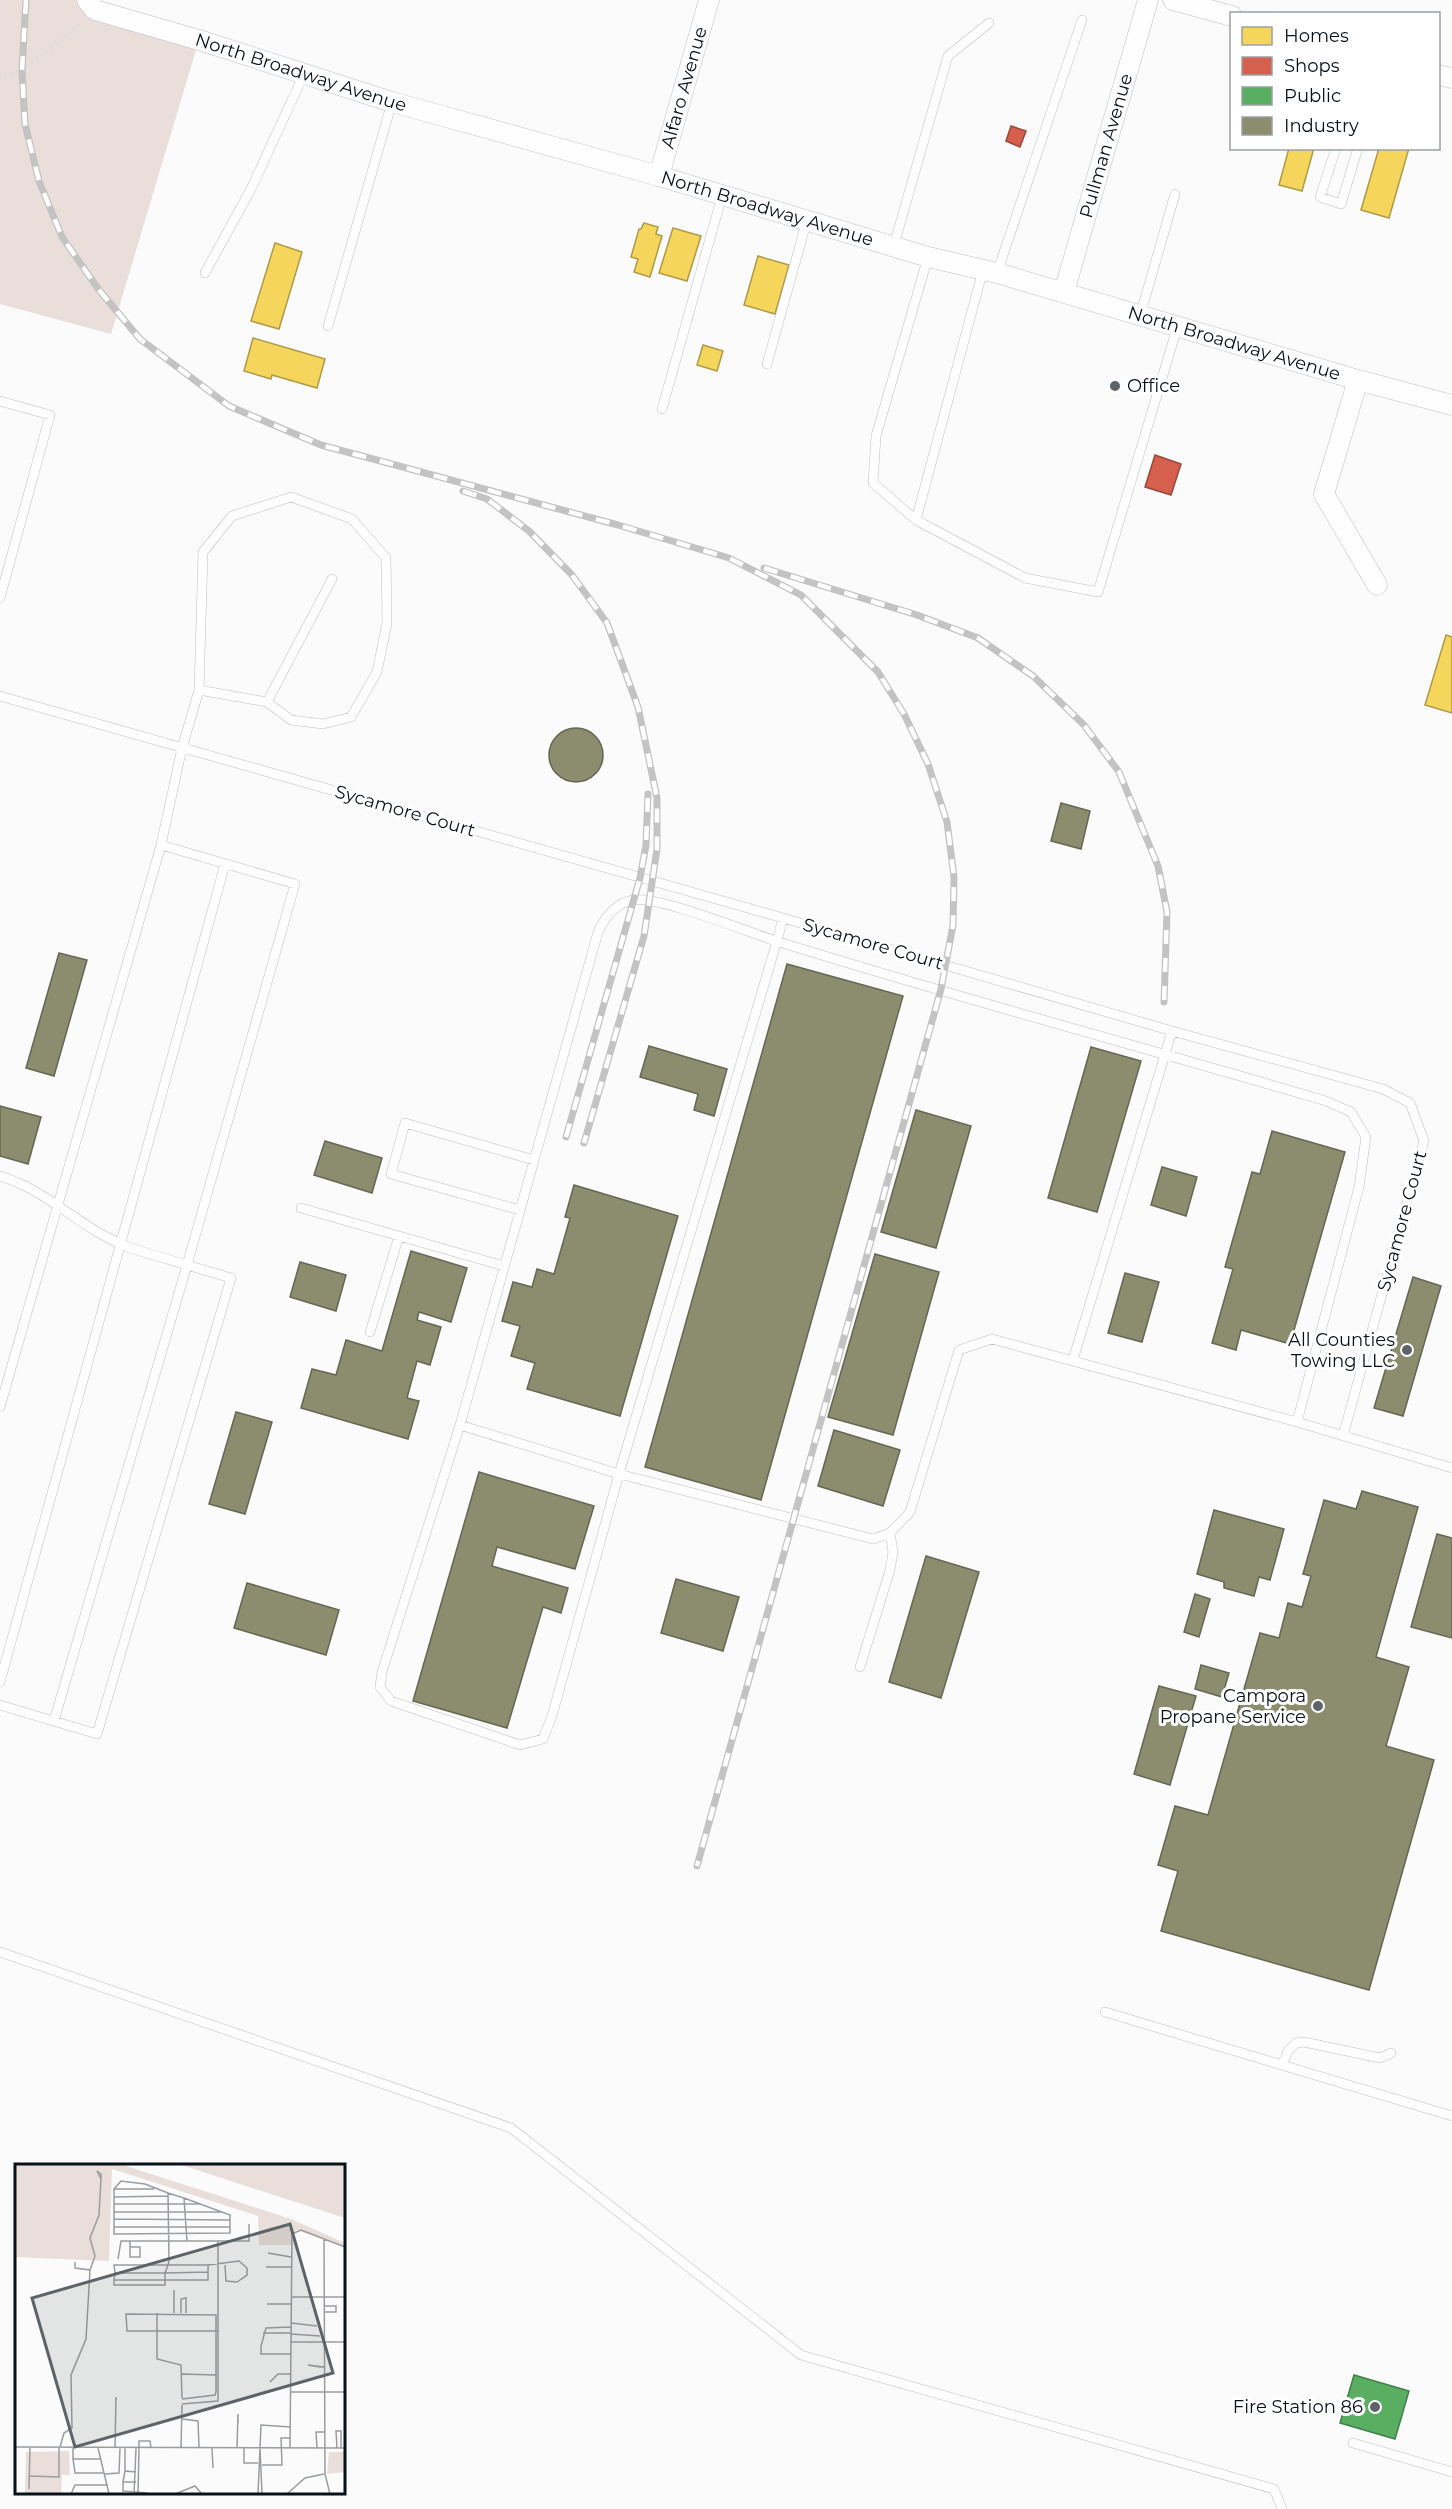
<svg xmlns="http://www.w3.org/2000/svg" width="1452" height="2509" font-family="Montserrat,sans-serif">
<rect width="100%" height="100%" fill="#fbfbfb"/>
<path fill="#e9ded9" d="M0 0H87L199 40 111 334 0 304Z"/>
<path fill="#f6d55c" stroke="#af9a48" stroke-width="1.5" d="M1289 148H1314L1302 191 1279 185Z
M1379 148H1409L1389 218 1361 210Z
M644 223 658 227 656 234 662 236 650 277 634 272 638 259 631 257 639 229H641Z
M673 228 701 236 687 281 659 273Z
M275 243 302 252 279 329 251 321Z
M758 256 789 265 775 314 744 305Z
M253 338 325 359 317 388 272 375 271 379 244 371Z
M703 345 723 351 717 371 697 365Z
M1446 635 1452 637V713L1425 705Z"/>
<path fill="#d6604d" stroke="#98483d" stroke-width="1.5" d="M1011 126 1026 131 1020 147 1006 141Z
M1155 455 1181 464 1171 495 1145 487Z"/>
<path fill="#5aae61" stroke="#417f4b" stroke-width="1.5" d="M1354 2375 1409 2391 1395 2439 1340 2423Z"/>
<path fill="#8c8c6e" stroke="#646754" stroke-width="1.5" d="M549 755a27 27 0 1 1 54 0a27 27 0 1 1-54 0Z
M1061 803 1090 811 1081 849 1051 841Z
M59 953 87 960 54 1076 26 1068Z
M787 964 903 996 761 1500 645 1467Z
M649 1046 727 1069 714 1116 694 1110 698 1094 640 1077Z
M1091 1047 1141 1061 1097 1212 1048 1198Z
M0 1106 41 1117 28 1164 0 1156Z
M916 1110 971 1126 936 1248 881 1232Z
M1272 1131 1345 1152 1290 1344 1241 1330 1236 1350 1212 1343 1233 1269 1225 1267 1252 1172 1260 1174Z
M325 1141 382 1158 372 1193 314 1175Z
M1162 1167 1197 1177 1186 1216 1151 1205Z
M574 1185 678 1216 620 1416 527 1389 535 1363 511 1356 520 1326 502 1321 513 1282 532 1287 537 1269 554 1274 570 1218 565 1217Z
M411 1251 467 1268 451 1322 419 1312 417 1320 441 1327 430 1365 417 1361 407 1398 419 1401 408 1439 301 1408 312 1369 336 1375 346 1340 382 1351Z
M875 1254 939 1272 893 1435 828 1417Z
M300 1262 346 1275 336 1311 290 1297Z
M1125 1273 1159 1282 1142 1342 1108 1333Z
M1413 1277 1441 1286 1403 1416 1374 1408Z
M236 1412 272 1422 245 1514 209 1504Z
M834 1430 900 1450 883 1506 818 1486Z
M479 1472 594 1506 575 1569 497 1547 492 1566 568 1588 561 1613 543 1607 507 1728 413 1701Z
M1362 1491 1418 1507 1376 1657 1409 1667 1386 1746 1434 1760 1369 1990 1161 1931 1178 1871 1158 1865 1175 1806 1208 1815 1260 1633 1279 1638 1288 1603 1302 1607 1311 1576 1303 1574 1324 1500 1356 1509Z
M1214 1510 1284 1529 1270 1580 1259 1577 1254 1596 1224 1588V1582L1197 1574Z
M1437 1534 1452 1538V1638L1411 1627Z
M926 1556 979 1572 941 1698 889 1682Z
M676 1579 739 1597 723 1651 661 1633Z
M247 1583 339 1610 326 1655 234 1628Z
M1195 1594 1210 1599 1199 1637 1184 1632Z
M1201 1665 1229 1673 1222 1697 1195 1689Z
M1159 1686 1196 1696 1170 1785 1134 1774Z"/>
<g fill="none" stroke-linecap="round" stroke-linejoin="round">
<g stroke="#bcc0c4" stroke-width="10">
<path id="service" d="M1336 148 1320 197 1341 204 1358 148
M894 245 948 56 989 23
M928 257 876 436 873 483 916 520 1025 578 1098 592 1177 328
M205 273 251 189 304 74
M997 273 1082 20
M1140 316 1175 194
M328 326 392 102
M767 364 807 220
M0 401 50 415 0 598
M662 409 722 196
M916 520 983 270
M0 696 783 918 1172 1031 1383 1089 1410 1103 1424 1141 1343 1436
M267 702 332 579
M161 845 182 748 199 690 203 552 232 516 291 497 352 519 386 558 387 623 377 672 351 717 323 724 291 720 267 702 199 690
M783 918 777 941 619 1474 552 1716 543 1739 520 1745 391 1701 380 1687 382 1672 460 1425 598 932C605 917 615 903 633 900 656 895 748 932 776 941 958 998 1143 1047 1326 1101L1351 1112 1366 1137 1359 1187 1297 1422
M0 1176C45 1189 78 1226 121 1244 142 1253 165 1258 187 1265L295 884 161 845 0 1407
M301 1208 504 1266
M520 1210 391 1174 405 1123 534 1160
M370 1332 399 1236
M1073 1360 1172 1031
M460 1425 619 1474 873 1539 890 1533 910 1512 959 1350 992 1339 1297 1422 1452 1468
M860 1667 890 1570 893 1552 890 1533
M0 1682 225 864
M0 1705 97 1734 231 1278 187 1265 54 1721
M0 1952 511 2128 801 2355 1274 2489 1282 2509
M1105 2012 1452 2116
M1282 2065 1288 2051 1296 2043 1304 2042 1380 2058 1391 2053
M1353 2443 1452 2472"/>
</g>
<g stroke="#bcc0c4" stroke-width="21">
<g id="minor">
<path id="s1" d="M87 0 95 10 199 40 392 102 659 176 928 257 997 273 1358 380 1452 405"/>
<path d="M1173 0 1232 16"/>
<path d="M1438 75 1452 78"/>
<path id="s2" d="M659 176 709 0"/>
<path id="s3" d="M1064 292 1148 0"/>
<path d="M1358 380 1324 494 1377 585"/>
</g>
</g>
<path stroke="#dcdcdc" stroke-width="4" stroke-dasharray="1.5 4.5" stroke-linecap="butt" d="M0 80C31 66 55 45 81 22"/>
<use href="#service" stroke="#fefefe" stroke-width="9"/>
<use href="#minor" stroke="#fefefe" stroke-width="20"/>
<g stroke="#c3c3c4" stroke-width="7">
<path id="rail" d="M26 0 22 70 25 124 39 181 62 237 99 290 140 339 229 406 321 445 618 525 729 558 801 595 878 672 904 714 928 764 947 822 954 877 953 925 941 989 697 1866
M463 491 487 499 529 531 572 575 607 623 638 707 657 798V849L644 936 584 1143
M764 568 917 615 978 638 1033 676 1084 725 1119 772 1158 866 1167 912 1164 1002
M566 1137 640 878 646 845 648 794"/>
</g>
<use href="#rail" stroke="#fff" stroke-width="4.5" stroke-dasharray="14" stroke-linecap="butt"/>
</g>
<g fill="#5d6367" stroke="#fff" stroke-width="2">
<circle cx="1115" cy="386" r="6"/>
<circle cx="1407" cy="1350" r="6"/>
<circle cx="1318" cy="1706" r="6"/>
<circle cx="1375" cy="2407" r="6"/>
</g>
<g text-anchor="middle" stroke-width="6" stroke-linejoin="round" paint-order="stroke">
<g font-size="18" fill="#081118" stroke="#fff">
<text dy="6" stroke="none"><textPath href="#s1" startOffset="228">North Broadway Avenue</textPath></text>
<text dy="6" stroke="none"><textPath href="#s2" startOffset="92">Alfaro Avenue</textPath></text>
<text dy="6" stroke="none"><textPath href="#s3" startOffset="152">Pullman Avenue</textPath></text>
<text dy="6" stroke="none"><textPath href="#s1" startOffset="714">North Broadway Avenue</textPath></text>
<text dy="6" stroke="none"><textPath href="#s1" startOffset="1200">North Broadway Avenue</textPath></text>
<text transform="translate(405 811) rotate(16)" y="6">Sycamore Court</text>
<text transform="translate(873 944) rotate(16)" y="6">Sycamore Court</text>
<text transform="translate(1402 1221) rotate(-75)" y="6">Sycamore Court</text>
</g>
<g font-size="18" fill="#081118" stroke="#fff" text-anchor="end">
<text x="1127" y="392" text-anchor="start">Office</text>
<text x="1395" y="1346">All Counties<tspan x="1395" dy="21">Towing LLC</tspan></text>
<text x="1306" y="1702">Campora<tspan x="1306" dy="21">Propane Service</tspan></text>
<text x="1363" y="2413">Fire Station 86</text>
</g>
</g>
<g transform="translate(15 2164)">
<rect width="330" height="330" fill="#fbfbfb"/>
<path d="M0 0H105L276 55 330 79V83L282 66 277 70V81H244L243 52 97 5 94 97 0 93ZM163 0H330V54L188 8ZM54 287 55 311H47L46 330H10L11 288ZM314 288H330V308L312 310Z" fill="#e9ded9"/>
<path fill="none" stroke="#9a9da0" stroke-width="1.5" d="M99 25H139M153 29 130 20 106 17 99 25V63H215M99 33 153 32M99 40H184M99 48H208M99 55 215 56M99 63V70L215 69V51L169 34M309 74 310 310 315 330M115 77V93H125V83H115M172 77 169 34 153 29 154 97 153 101 150 109V116H193V101H99L100 109H150L193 108M253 89 276 93M103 95 106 77H234V60M193 101 224 97 232 104V111L222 118 211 117 210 101M251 103H276M75 106 80 92 75 74 84 51 86 15V10L82 7 86 15M99 116H150V121H99V116L100 109M159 126V149M276 133H330M252 140H276M310 142H321V148H310M142 149V195L166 201 167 234M166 149V135L171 134V149M276 159 302 162M276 163 251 164 246 182V190H276M248 169H276M276 170 305 172M276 178H330M305 203 293 201 309 203M167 210 201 211M255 218 263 210H276M276 228H330M167 235 200 231 201 228V151L111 150 112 167H203M167 240 203 237V77M167 255 183 257 184 283M0 283 330 284M45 283 49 269 57 264 56 211 71 175 75 106 60 104V98M58 283V295H86M83 284 94 330M100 284 101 233M110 284V307L121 308M124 284V277H135L136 284M166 284 167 241M197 284 198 304M222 284 223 250V259M229 284V299H243M245 284 246 261 276 263M245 284 247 330M275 284 277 70 286 66 330 83M302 284 301 268H310M322 284 321 267H326V284M58 295 60 309H88M247 301H267L266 274H275M110 307 108 318H121M90 310 104 309 105 284M15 312 44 313V283M108 318V327L132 329M14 325 15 283M56 330 60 321H93M119 330 121 284M123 330 124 284M160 330 180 322 187 330M243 330 245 284M272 330 290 314 309 310"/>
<path fill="#5d6367" fill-opacity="0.15" stroke="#5d6367" stroke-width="3" d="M275 60 318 209 60 283 17 134Z"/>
<rect width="330" height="330" fill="none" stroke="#081118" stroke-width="3"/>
</g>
<rect x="1230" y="12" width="210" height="138" fill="#ffffff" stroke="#9ca0a3" stroke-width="1.5"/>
<rect x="1242" y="27" width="30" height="18" fill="#f6d55c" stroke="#9ca0a3" stroke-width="1.5"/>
<text x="1284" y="42" font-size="18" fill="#081118">Homes</text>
<rect x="1242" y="57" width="30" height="18" fill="#d6604d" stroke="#9ca0a3" stroke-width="1.5"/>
<text x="1284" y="72" font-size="18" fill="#081118">Shops</text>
<rect x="1242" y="87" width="30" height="18" fill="#5aae61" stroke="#9ca0a3" stroke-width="1.5"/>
<text x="1284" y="102" font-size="18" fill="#081118">Public</text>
<rect x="1242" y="117" width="30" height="18" fill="#8c8c6e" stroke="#9ca0a3" stroke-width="1.5"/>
<text x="1284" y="132" font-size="18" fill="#081118">Industry</text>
</svg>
